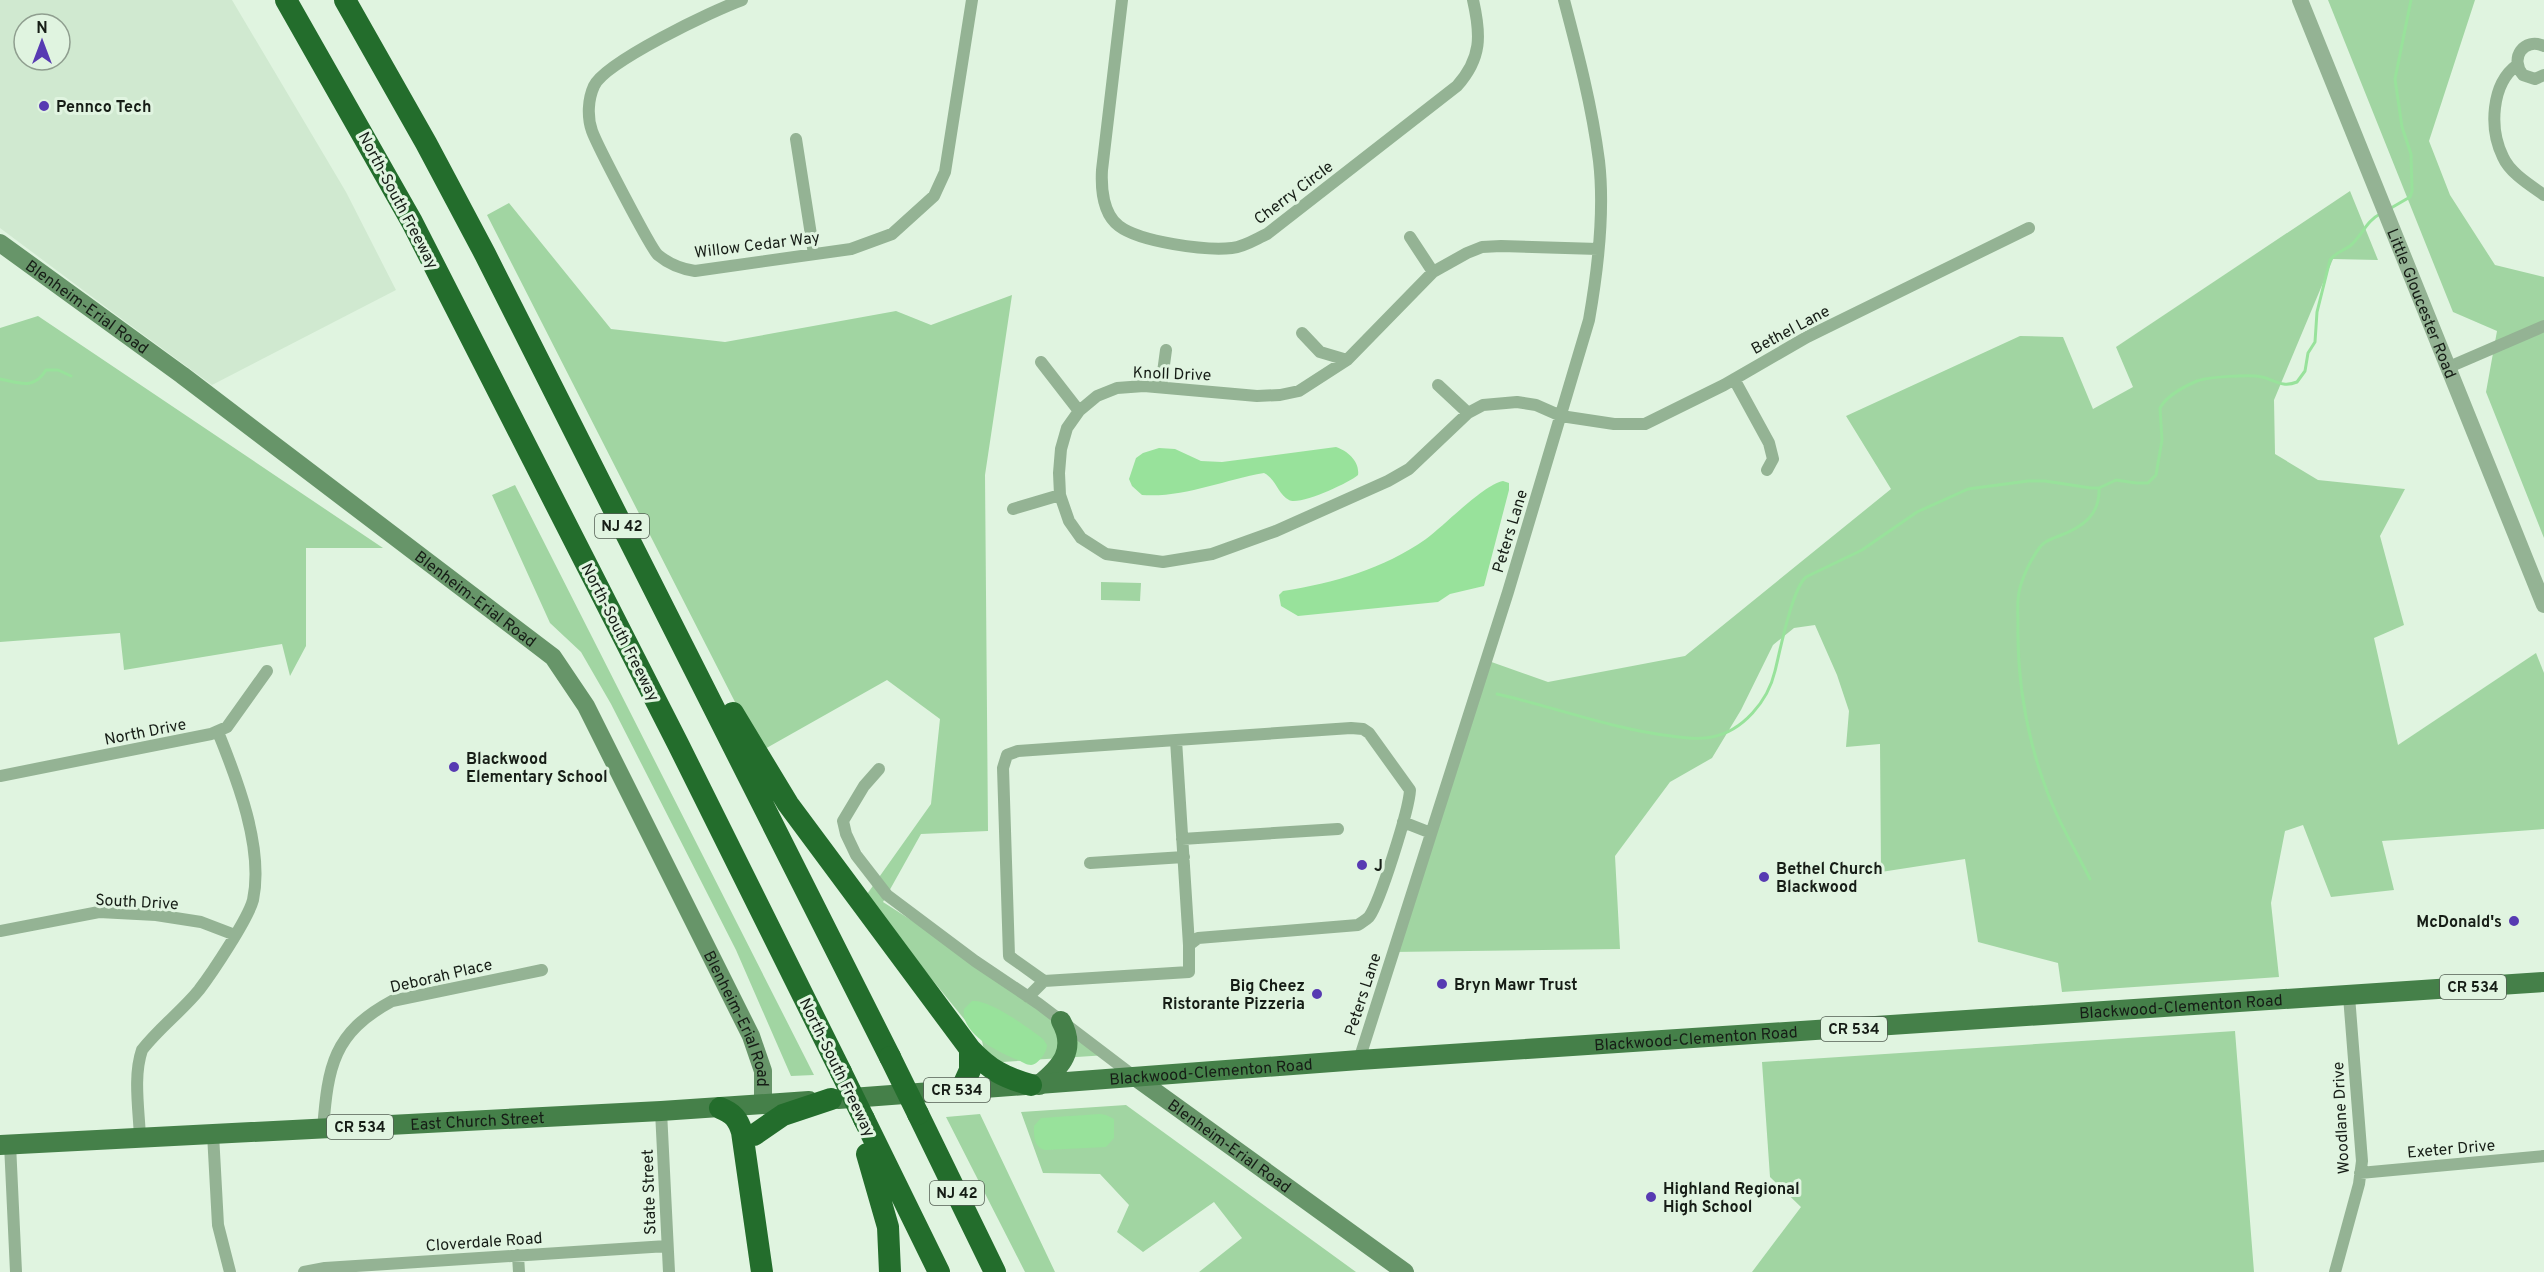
<svg xmlns="http://www.w3.org/2000/svg" width="2544" height="1272" font-family="Overpass,sans-serif">
<rect width="100%" height="100%" fill="#e0f4e0"/>
<path fill="#d0e9d0" fill-rule="evenodd" d="M0 0H232L346 192 396 290 212 385 115 314 0 228ZM24 24H60V60H24Z"/>
<path fill="#a1d5a2" d="M2328 0H2475L2429 141 2450 195 2495 265 2544 277V538L2486 392 2497 331 2453 312Z
M2350 191 2378 260 2333 259 2274 400 2275 454 2318 480 2405 489 2380 536 2404 625 2374 638 2398 745 2536 653 2544 673V829L2382 841 2394 890 2331 897 2303 825 2285 831 2271 903 2279 977 2062 992 2058 963 1978 942 1965 859 1881 872 1880 744 1846 747 1849 711 1837 675 1815 625 1794 628 1773 645 1741 710 1712 758 1670 782 1615 856 1620 949 1392 952 1483 659 1548 682 1685 656 1891 489 1846 416 2020 336 2063 337 2093 409 2133 387 2116 347Z
M509 203 611 329 725 342 896 311 931 325 1012 295 985 475 988 831 921 834 883 902 975 961 1107 1055 987 1063 982 1041 865 897 931 804 940 719 887 680 763 750 762 755 487 215Z
M38 316 383 548H306V646L290 676 282 644 124 670 120 633 0 642V328Z
M515 485 814 1075 791 1076 736 950 611 704 581 652 550 623 492 495Z
M1101 582 1141 583 1140 601 1101 600Z
M2235 1031 2254 1272H1752L1801 1207 1770 1177 1762 1062Z
M1126 1105 1356 1272H1199L1242 1238 1214 1202 1143 1252 1117 1232 1129 1205 1100 1174 1043 1173 1021 1112Z
M980 1114 1055 1272H1025L946 1117Z"/>
<path fill="#98e29b" d="M1336 447C1348 451 1360 462 1358 475 1349 483 1299 506 1289 500 1278 494 1276 479 1264 473 1223 480 1184 498 1142 495L1132 486 1129 479 1136 458 1143 453 1159 448 1175 449 1201 461 1222 462Z
M1503 481 1509 483V490L1484 586 1450 594 1438 602 1298 616 1281 606 1279 595 1283 591C1334 583 1383 569 1426 539 1445 525 1483 485 1503 481Z
M972 1001C990 999 1028 1028 1043 1039L1047 1045C1047 1052 1039 1064 1031 1065 1026 1065 1023 1062 1018 1060 1000 1053 960 1034 964 1009Z
M1100 1114 1106 1115 1114 1119V1138L1106 1147 1045 1150C1033 1147 1034 1136 1034 1126L1041 1118Z"/>
<g fill="none" stroke-linecap="round" stroke-linejoin="round">
<path stroke="#98e29b" stroke-width="3" d="M2391 208 2410 197 2412 191 2411 154 2402 127 2395 79 2411 0
M0 379C20 383 34 390 46 370H58L71 376
M1497 694C1555 707 1612 729 1671 736 1684 738 1699 740 1712 737 1743 731 1768 701 1775 671 1780 651 1792 589 1806 577L1862 550 1917 512 1968 489 2028 481H2045L2091 488H2099L2116 480 2136 483H2148L2156 475 2162 440 2160 408C2167 395 2183 387 2197 381 2207 377 2251 374 2262 377 2275 380 2282 388 2297 382L2305 371 2308 353 2315 342 2317 312 2330 260C2336 252 2343 251 2350 246 2362 236 2366 221 2380 214
M2090 879C2076 851 2059 823 2048 794 2027 739 2017 682 2018 624 2018 613 2017 603 2019 592 2022 577 2031 559 2040 547 2045 540 2052 539 2059 536 2083 527 2100 515 2099 488"/>
<path stroke="#94b394" stroke-width="12" d="M742 0C714 10 605 62 594 86 588 99 587 117 592 131 597 145 651 249 658 255 670 265 681 269 695 271L851 249 892 234 934 196 945 172 972 0
M1122 0 1102 170C1101 188 1103 214 1119 226 1140 242 1206 251 1232 248 1244 247 1256 239 1267 234L1457 86C1482 58 1481 35 1473 0
M2544 46C2524 37 2509 58 2523 75L2535 79 2544 75
M2517 65C2491 84 2489 129 2503 157 2510 173 2530 185 2544 195
M796 139 814 254
M1410 237 1433 272
M1598 249 1501 246 1482 247 1467 253 1433 272 1347 360 1299 391 1280 395 1257 396 1144 386 1117 388 1097 396 1079 411 1067 428 1061 449 1059 473 1060 495 1069 521 1081 538 1106 554 1163 562 1212 554 1276 531 1388 481 1409 469 1468 413 1483 405 1517 402 1536 405 1561 416 1614 424H1645L1724 385 1807 337 2029 228
M1302 333 1320 352 1347 360
M1041 362 1079 411
M2449 367 2544 326
M1734 379 1769 443 1773 459 1767 470
M1438 385 1468 413
M1161 387 1166 350
M1013 509 1060 495
M879 769 864 786 843 821 846 834 856 855 887 895 975 961 1039 1004 1135 1077
M0 776 211 734 227 727 267 671
M1403 822 1431 833
M1182 839 1338 829
M1090 863 1184 857
M0 931 99 912 156 915 201 922 235 935
M1044 981 1009 956 1003 768 1007 755 1018 751 1176 740
M1028 997 1044 981 1189 972V945L1198 938 1358 925C1362 922 1366 920 1369 917 1380 902 1409 810 1410 790L1369 733 1363 729 1351 728 1176 740 1189 945
M1359 1060 1508 592 1589 320C1598 269 1605 213 1599 161 1592 106 1578 53 1564 0
M661 1111 669 1272
M323 1129C328 1066 333 1033 392 1001L542 970
M213 1134 218 1225 230 1272
M140 1138C139 1110 133 1076 142 1050 159 1028 182 1011 199 990 212 973 248 919 253 900 264 848 237 779 218 732
M10 1144 16 1272
M2360 1173 2544 1156
M518 1255 519 1272
M304 1272 325 1268 667 1246
M2335 1272 2359 1184 2362 1161 2349 996"/>
<path stroke="#94b394" stroke-width="16" id="s1" d="M2300 0 2544 605"/>
<g stroke="#679569" stroke-width="18">
<path id="s2" d="M0 243 182 375 553 657 586 706 751 1036 763 1071V1104"/>
<path id="s3" d="M1135 1077 1405 1272"/>
</g>
<g stroke="#458049" stroke-width="20">
<path d="M1039 1085C1061 1067 1077 1050 1061 1021"/>
<path id="s4" d="M838 1099 1359 1060 2544 982"/>
<path id="s5" d="M0 1145 661 1111 809 1101"/>
</g>
<path stroke="#236d2c" stroke-width="22" d="M286 0 412 222 678 744 841 1072
M345 0 426 143 485 254 890 1057
M733 713 788 804 970 1049V1070L961 1090
M970 1049C990 1070 1003 1077 1031 1085
M720 1108C733 1113 738 1119 742 1132L762 1272
M918 1114 995 1272
M864 1119 939 1272
M754 1135 783 1115 831 1099
M867 1154 888 1227 890 1272"/>
<path stroke="#236d2c" stroke-width="22" d="M890 1057 918 1114
M841 1072 864 1119"/>
</g>
<g fill="#573ab2" stroke="#e0f4e0" stroke-width="2">
<circle cx="44" cy="106" r="6"/>
<circle cx="454" cy="767" r="6"/>
<circle cx="1362" cy="865" r="6"/>
<circle cx="1764" cy="877" r="6"/>
<circle cx="2514" cy="921" r="6"/>
<circle cx="1442" cy="984" r="6"/>
<circle cx="1317" cy="994" r="6"/>
<circle cx="1651" cy="1197" r="6"/>
</g>
<g text-anchor="middle" stroke-width="6" stroke-linejoin="round" paint-order="stroke">
<g fill="#e0f4e0" stroke="#535e53" stroke-width="1.5">
<rect x="595" y="514" width="54" height="24" rx="4.5"/>
<rect x="2440" y="975" width="66" height="24" rx="4.5"/>
<rect x="1821" y="1017" width="66" height="24" rx="4.5"/>
<rect x="924" y="1078" width="66" height="24" rx="4.5"/>
<rect x="327" y="1115" width="66" height="24" rx="4.5"/>
<rect x="930" y="1181" width="54" height="24" rx="4.5"/>
</g>
<g font-size="15" font-weight="bold" fill="#161d16">
<text x="622" y="531">NJ 42</text>
<text x="2473" y="992">CR 534</text>
<text x="1854" y="1034">CR 534</text>
<text x="957" y="1095">CR 534</text>
<text x="360" y="1132">CR 534</text>
<text x="957" y="1198">NJ 42</text>
</g>
<g font-size="16" font-weight="bold" fill="#161d16" stroke="#e0f4e0" text-anchor="start">
<text x="56" y="112">Pennco Tech</text>
<text x="466" y="764">Blackwood<tspan x="466" dy="18">Elementary School</tspan></text>
<text x="1374" y="871">J</text>
<text x="1776" y="874">Bethel Church<tspan x="1776" dy="18">Blackwood</tspan></text>
<text x="2502" y="927" text-anchor="end">McDonald's</text>
<text x="1454" y="990">Bryn Mawr Trust</text>
<text x="1305" y="991" text-anchor="end">Big Cheez<tspan x="1305" dy="18">Ristorante Pizzeria</tspan></text>
<text x="1663" y="1194">Highland Regional<tspan x="1663" dy="18">High School</tspan></text>
</g>
<g font-size="16" fill="#161d16" stroke="#e0f4e0">
<text transform="translate(1293 192) rotate(-37)" y="6">Cherry Circle</text>
<text transform="translate(399 200) rotate(62)" y="6">North-South Freeway</text>
<text transform="translate(757 244) rotate(-7)" y="6">Willow Cedar Way</text>
<text dy="6" stroke="none"><textPath href="#s1" startOffset="327">Little Gloucester Road</textPath></text>
<text dy="6" stroke="none"><textPath href="#s2" startOffset="108">Blenheim-Erial Road</textPath></text>
<text transform="translate(1790 329) rotate(-28)" y="6">Bethel Lane</text>
<text transform="translate(1172 373) rotate(2)" y="6">Knoll Drive</text>
<text transform="translate(1509 531) rotate(-73)" y="6">Peters Lane</text>
<text dy="6" stroke="none"><textPath href="#s2" startOffset="594">Blenheim-Erial Road</textPath></text>
<text transform="translate(621 632) rotate(63)" y="6">North-South Freeway</text>
<text transform="translate(145 731) rotate(-11)" y="6">North Drive</text>
<text transform="translate(137 901) rotate(3)" y="6">South Drive</text>
<text transform="translate(441 975) rotate(-13)" y="6">Deborah Place</text>
<text transform="translate(1362 994) rotate(-72)" y="6">Peters Lane</text>
<text dy="6" stroke="none"><textPath href="#s4" startOffset="1346">Blackwood-Clementon Road</textPath></text>
<text dy="6" stroke="none"><textPath href="#s2" startOffset="1098">Blenheim-Erial Road</textPath></text>
<text dy="6" stroke="none"><textPath href="#s4" startOffset="860">Blackwood-Clementon Road</textPath></text>
<text transform="translate(838 1067) rotate(64)" y="6">North-South Freeway</text>
<text dy="6" stroke="none"><textPath href="#s4" startOffset="374">Blackwood-Clementon Road</textPath></text>
<text transform="translate(2340 1118) rotate(-93)" y="6">Woodlane Drive</text>
<text dy="6" stroke="none"><textPath href="#s5" startOffset="478">East Church Street</textPath></text>
<text dy="6" stroke="none"><textPath href="#s3" startOffset="117">Blenheim-Erial Road</textPath></text>
<text transform="translate(2451 1148) rotate(-5)" y="6">Exeter Drive</text>
<text transform="translate(648 1192) rotate(-92)" y="6">State Street</text>
<text transform="translate(484 1241) rotate(-4)" y="6">Cloverdale Road</text>
</g>
</g>
<g transform="translate(42 42)"><circle r="28" fill="#e0f4e0" stroke="#8f9e8f" stroke-width="1.5"/>
<path d="M0-4.5L10 22L0 15L-10 22Z" fill="#573ab2"/>
<text y="-9" font-size="16" font-weight="bold" text-anchor="middle" fill="#161d16">N</text>
</g>
</svg>
